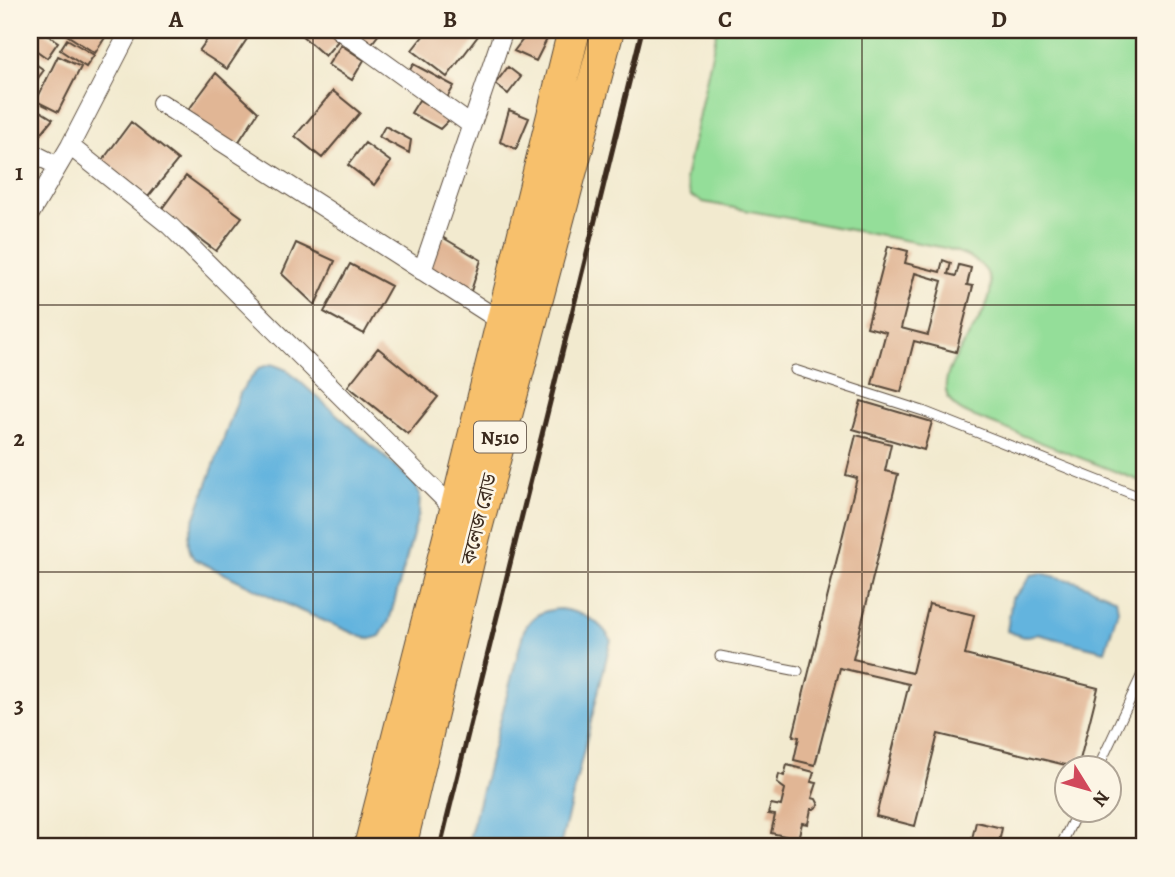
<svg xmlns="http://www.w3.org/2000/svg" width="1175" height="877" font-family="Alegreya,'Noto Serif Bengali',serif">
<rect width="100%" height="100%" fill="#fcf5e5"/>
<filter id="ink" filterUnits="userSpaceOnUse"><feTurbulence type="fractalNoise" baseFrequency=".0143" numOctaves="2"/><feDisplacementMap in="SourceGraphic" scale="14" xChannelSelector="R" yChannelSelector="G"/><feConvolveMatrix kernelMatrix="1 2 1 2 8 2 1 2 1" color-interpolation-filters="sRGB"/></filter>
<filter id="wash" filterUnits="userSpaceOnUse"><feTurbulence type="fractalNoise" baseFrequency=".00686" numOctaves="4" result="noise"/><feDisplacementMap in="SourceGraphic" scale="28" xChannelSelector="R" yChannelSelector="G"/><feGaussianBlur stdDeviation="1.57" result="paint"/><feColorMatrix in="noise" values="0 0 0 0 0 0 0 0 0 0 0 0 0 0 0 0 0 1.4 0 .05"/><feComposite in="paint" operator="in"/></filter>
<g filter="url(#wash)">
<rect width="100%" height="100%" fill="#f2eacf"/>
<path fill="#94de99" stroke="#68845c" stroke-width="2" d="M717 30H1145V483L970 415C897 385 1015 313 986 271 977 258 959 252 945 248L703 202 691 196 685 179Z"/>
<path fill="#63b4de" stroke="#4f6f7e" stroke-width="2" d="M272 364 287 370 414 483 420 494 419 513 389 621 380 636 371 639 362 637 301 611 194 559C188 550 187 542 190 531L241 391 259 368Z
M1041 573 1077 582 1116 599 1118 610 1105 651 1037 634 1023 637 1007 631 1012 598 1021 590 1031 575Z
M560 609C582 612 600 620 611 640L560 847H467L524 630C532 615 543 610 560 609Z"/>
<g id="blocks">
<path fill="#e1b695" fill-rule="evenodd" d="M30 30H40L58 42 47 58 30 46Z
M71 30H104L102 33 106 36 95 53 67 35Z
M214 30H253L227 69 199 51Z
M306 30H326L338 41 325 56 299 33Z
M351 30H374L379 34 366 51Z
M428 30H470L478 36 447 77 412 50Z
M530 30H544L548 37 536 61 514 51Z
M67 39 94 55 86 67 60 50Z
M341 45 364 60 352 80 328 65Z
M58 56 81 67 58 112 36 101Z
M30 60 44 70 32 86 30 84Z
M413 64 454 86 446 100 406 78Z
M508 67 521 77 508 94 495 84Z
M216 73 258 112 236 146 187 112Z
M333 91 360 113 322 158 295 136Z
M419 100 451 118 440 129 411 113Z
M30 105 53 119 34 142 30 140Z
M509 110 529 118 516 149 500 142Z
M131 122 178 160 148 197 102 161Z
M385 126 411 140 409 153 379 137Z
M365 143 391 162 374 185 348 165Z
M186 176 242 217 216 251 161 210Z
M442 237 481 260 470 294 427 274Z
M296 243 335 261 315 305 282 274Z
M888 246 908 251 905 263 940 272 943 260 951 263 948 274 956 276 959 265 971 268 967 285 973 286 956 352 914 341 901 392 872 384 886 332 867 327ZM915 273 942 281 928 335 901 328Z
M350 264 391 286 364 334 324 312Z
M378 348 438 397 408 434 348 386Z
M861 401 932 422 924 450 853 429Z
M856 435 891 444 885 471 898 474 853 659 912 673 929 604 974 615 965 655 1098 688 1078 768 938 734 915 826 876 816 909 684 840 668 815 765 794 760 799 737 793 736 857 478 846 475Z
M787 765 814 772 811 782 817 783 812 798 816 799 819 805 814 809H811L808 824 802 823 798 839 771 833 775 815 768 814 771 804 781 806 785 789 777 783 779 774 784 776Z
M976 822 1002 828 998 847H970Z"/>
</g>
</g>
<g filter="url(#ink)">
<use href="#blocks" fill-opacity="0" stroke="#564739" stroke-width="2"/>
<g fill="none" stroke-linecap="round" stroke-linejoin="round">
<g stroke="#564739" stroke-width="11">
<path id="lane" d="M795 370 923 411 1145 499
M720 656 798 671
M1098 768 1145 668
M1060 847 1078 810"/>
</g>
<g stroke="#564739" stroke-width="20">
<path id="street" d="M339 30 471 125
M161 103 502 322
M70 146 170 226 458 513
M30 152 58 166
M30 214 70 146 130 30
M422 271 504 30"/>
</g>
<g stroke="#564739" stroke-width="34">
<path id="highway" d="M370 847 456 510 574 30
M400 847 474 536 608 30"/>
</g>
<use href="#lane" stroke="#fff" stroke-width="9"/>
<use href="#street" stroke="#fff" stroke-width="18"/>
<use href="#highway" stroke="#f7c06c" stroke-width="32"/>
<path stroke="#3b2a1e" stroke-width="5" d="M440 847 642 30"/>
</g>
</g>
<path fill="none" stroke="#3b2a1e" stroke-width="2" stroke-opacity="0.55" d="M313 30V847M588 30V847M862 30V847M30 305H1145M30 572H1145"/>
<g text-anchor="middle" stroke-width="5" stroke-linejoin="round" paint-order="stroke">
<rect fill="#fcf5e5" stroke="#75675a" stroke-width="2" x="474" y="421.5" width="52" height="31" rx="5"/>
<g font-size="19" font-weight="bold" fill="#3b2a1e">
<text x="500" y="444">N510</text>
</g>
<g font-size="21" fill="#3b2a1e" stroke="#fcf5e5">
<text transform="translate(479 519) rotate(-76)" y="7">কলেজ রোড</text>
</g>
</g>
<rect width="1175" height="877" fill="none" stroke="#fcf5e5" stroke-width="77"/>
<g transform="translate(1088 789) rotate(127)"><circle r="33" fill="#fcf5e5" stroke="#afa495" stroke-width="2"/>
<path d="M0-5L12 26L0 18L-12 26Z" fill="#d1495b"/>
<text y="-10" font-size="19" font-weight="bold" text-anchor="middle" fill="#3b2a1e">N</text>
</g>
<rect x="38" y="38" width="1098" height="800" fill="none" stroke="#3b2a1e" stroke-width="2.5"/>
<g font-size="23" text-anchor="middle" font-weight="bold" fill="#3b2a1e">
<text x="176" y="27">A</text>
<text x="450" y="27">B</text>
<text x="725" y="27">C</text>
<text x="999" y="27">D</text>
<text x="19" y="180">1</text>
<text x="19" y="446">2</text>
<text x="19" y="713">3</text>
</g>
</svg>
